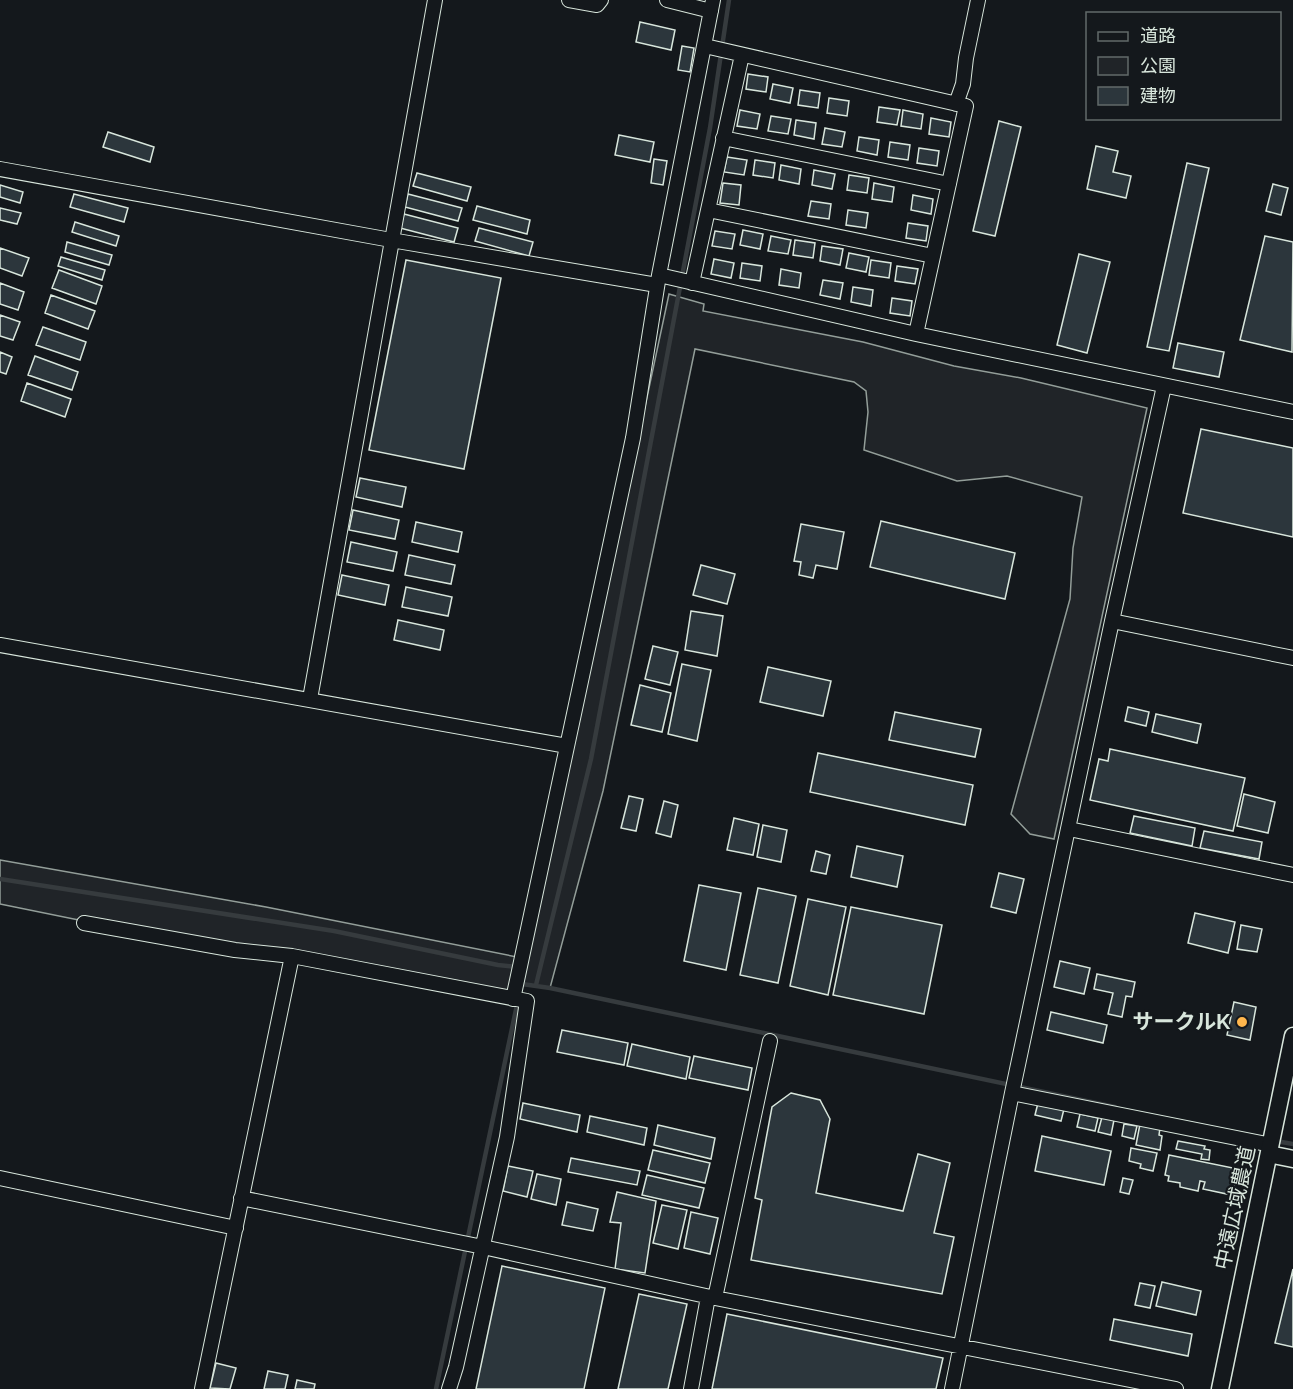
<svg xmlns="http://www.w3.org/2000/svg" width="1293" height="1389" font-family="Raleway,'Noto Sans JP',sans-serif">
<rect width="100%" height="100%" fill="#14181c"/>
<path fill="#202428" stroke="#939e99" stroke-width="1.5" d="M669 294 704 304 703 311 863 342 954 366 1021 378 1147 408 1054 839 1030 834 1011 814 1070 599 1073 548 1082 497 1007 476 957 481 864 450 868 412 866 391 854 382 695 349 603 791 550 988 522 984Z
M0 860 266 907 522 958 514 994 177 940 0 904Z"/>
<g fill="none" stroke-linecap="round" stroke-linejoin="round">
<path stroke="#363b3e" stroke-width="4.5" d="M0 879 334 931 498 965 516 967V969
M522 984 550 988 1115 1107
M536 985 591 759 710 128 729 0
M1276 1141 1293 1144
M436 1389 518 1000"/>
</g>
<path fill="#2c363c" stroke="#d8e6dc" stroke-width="1.5" d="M640 22 675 30 671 50 636 42Z
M682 46 694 48 690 72 678 70Z
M748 74 768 77 766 92 746 89Z
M773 84 793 88 790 103 770 99Z
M800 90 820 93 818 108 798 105Z
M829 98 849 101 847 116 827 113Z
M879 107 900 110 897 125 877 122Z
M740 110 760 114 757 129 737 126Z
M903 110 923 114 921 129 901 126Z
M771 116 791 119 788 134 768 131Z
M931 118 951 122 949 137 929 134Z
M796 120 816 123 814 139 794 135Z
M999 121 1021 127 995 236 973 231Z
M825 128 845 132 842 147 822 144Z
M108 132 154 147 150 162 103 147Z
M619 135 654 142 650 162 615 155Z
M859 137 879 140 877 155 857 151Z
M890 142 910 145 908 160 888 157Z
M1096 146 1118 151 1113 172 1131 176 1126 198 1087 189Z
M919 148 939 151 937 166 917 163Z
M727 157 747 160 744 175 724 172Z
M654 159 667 161 663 185 651 183Z
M755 160 775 163 773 178 753 175Z
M1187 163 1209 168 1169 351 1147 347Z
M781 165 801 169 799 184 779 180Z
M814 170 835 174 832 189 812 185Z
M417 173 471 187 467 201 413 186Z
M849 175 869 178 867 193 847 190Z
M723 183 741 185 739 205 720 203Z
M874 183 894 187 892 202 872 199Z
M1273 184 1288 188 1281 215 1266 211Z
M0 185 23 192 20 203 0 197Z
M74 194 128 208 124 222 70 207Z
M408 194 462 208 458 221 405 207Z
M913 195 933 199 931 214 911 210Z
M811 201 831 204 829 219 808 216Z
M477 206 530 220 527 234 473 220Z
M0 208 21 213 17 224 0 220Z
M848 210 868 213 866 228 846 225Z
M404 214 458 228 454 242 400 228Z
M75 222 119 236 116 246 72 232Z
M908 223 928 226 926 241 906 238Z
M479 228 533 242 529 256 475 241Z
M743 230 763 234 760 249 740 245Z
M715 231 735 234 732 249 712 246Z
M771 236 791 240 788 254 768 251Z
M1265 236 1293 242 1292 352 1240 340Z
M795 240 815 243 813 258 793 255Z
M67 242 112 255 109 265 65 252Z
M822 246 843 249 840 265 820 261Z
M0 248 29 258 22 276 0 268Z
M849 253 869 257 866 272 846 268Z
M1079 254 1110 262 1087 353 1057 345Z
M61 257 105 270 102 280 58 266Z
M714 259 734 263 731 278 711 274Z
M406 260 501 278 464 469 369 450Z
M871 260 891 263 889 278 869 275Z
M742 263 762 266 760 281 740 278Z
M897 266 918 269 915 284 895 281Z
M781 269 801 273 799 288 779 285Z
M59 270 102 286 96 304 52 288Z
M823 280 843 283 840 299 820 295Z
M0 283 24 292 18 310 0 304Z
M853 287 873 290 871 306 851 302Z
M51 295 95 311 88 329 45 313Z
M892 298 912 301 910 316 890 313Z
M0 315 20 322 13 340 0 336Z
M43 327 86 342 80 360 36 345Z
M1178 343 1224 352 1219 377 1173 368Z
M0 352 12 357 6 374 0 372Z
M35 356 78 372 72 390 28 375Z
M27 383 71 399 65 417 21 401Z
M1201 429 1293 448V537L1183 513Z
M360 478 406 487 402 507 356 497Z
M353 510 399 520 395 539 349 530Z
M881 521 1015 553 1005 599 870 567Z
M416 522 462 532 458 552 412 542Z
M801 524 844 532 837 569 816 565 813 578 799 575 801 562 794 561Z
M351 542 397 552 393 571 347 562Z
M409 555 455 565 451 584 405 575Z
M701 565 735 574 727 604 693 595Z
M342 575 389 585 385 605 338 595Z
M406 587 452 597 448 616 402 607Z
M691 611 723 616 717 656 685 650Z
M398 620 444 630 440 650 394 640Z
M653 646 678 652 670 685 645 679Z
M682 664 711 670 697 741 668 734Z
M768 667 831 681 823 716 760 702Z
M640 685 671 693 662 732 631 725Z
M1128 707 1149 712 1146 726 1125 721Z
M895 712 981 729 975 757 889 740Z
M1156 714 1201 724 1197 743 1152 732Z
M1110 749 1245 778 1233 831 1090 800 1099 759 1108 761Z
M818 753 973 785 965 825 810 792Z
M1244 794 1275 802 1268 833 1237 826Z
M629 796 643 799 636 831 621 828Z
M664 801 678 805 671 837 656 833Z
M1134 816 1195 828 1192 846 1130 833Z
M734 818 759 824 753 855 727 850Z
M763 825 787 830 781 862 757 857Z
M1204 831 1262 842 1259 859 1200 848Z
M857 846 903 856 897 887 851 877Z
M816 851 830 855 826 874 811 871Z
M999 873 1024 879 1016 913 991 907Z
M699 885 741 893 726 970 684 961Z
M758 888 796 896 778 983 740 975Z
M808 899 846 907 828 995 790 986Z
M851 907 942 925 924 1014 833 995Z
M1195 913 1235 922 1228 953 1188 943Z
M1241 925 1262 929 1257 952 1237 949Z
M1060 961 1090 968 1084 994 1054 987Z
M1097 974 1135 982 1132 997 1126 996 1122 1017 1108 1014 1113 993 1094 989Z
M1234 1002 1256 1007 1250 1040 1227 1035Z
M1051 1012 1107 1025 1103 1043 1047 1030Z
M562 1030 628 1043 624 1065 557 1052Z
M632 1044 690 1057 686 1079 627 1066Z
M694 1056 752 1068 748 1090 689 1078Z
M791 1093 820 1100 830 1119 816 1193 903 1211 918 1154 950 1163 934 1233 954 1237 942 1294 751 1260 762 1200 755 1198 772 1107Z
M523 1103 580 1115 577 1132 520 1119Z
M1038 1103 1064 1109 1061 1121 1035 1115Z
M1080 1114 1098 1118 1095 1131 1077 1127Z
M590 1116 647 1128 644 1145 587 1132Z
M1102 1117 1114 1120 1111 1135 1098 1132Z
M1124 1124 1137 1126 1134 1139 1122 1136Z
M1140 1124 1160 1128 1159 1135 1162 1136 1160 1150 1136 1145Z
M658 1125 715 1138 711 1159 654 1145Z
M1042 1136 1111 1151 1104 1185 1035 1171Z
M1178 1141 1205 1146 1204 1149 1210 1150 1209 1160 1201 1159 1202 1154 1176 1149Z
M1131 1148 1157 1153 1153 1171 1140 1168 1141 1164 1129 1161Z
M653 1150 710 1163 705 1183 648 1170Z
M1169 1155 1238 1169 1233 1191 1228 1190 1227 1194 1203 1189 1205 1182 1200 1181 1198 1191 1180 1187V1183L1168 1181 1169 1176 1165 1175Z
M571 1158 640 1171 637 1185 568 1172Z
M508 1166 533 1171 527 1197 503 1191Z
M537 1174 561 1179 556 1205 531 1199Z
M647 1175 704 1188 699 1208 642 1195Z
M1123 1178 1133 1180 1129 1194 1120 1192Z
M617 1192 656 1201 645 1273 615 1269 621 1223 610 1222Z
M567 1202 598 1209 593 1231 562 1225Z
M662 1205 687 1210 678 1249 653 1243Z
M691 1212 718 1218 710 1254 684 1248Z
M502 1266 605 1288 584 1389H476Z
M1293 1269V1347L1275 1343Z
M1162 1282 1201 1291 1196 1315 1156 1306Z
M1140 1283 1155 1286 1150 1308 1135 1305Z
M639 1294 687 1304 668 1389H618Z
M727 1314 943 1358 936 1389H712Z
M1114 1319 1192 1334 1188 1356 1110 1340Z
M216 1363 236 1368 230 1389 210 1388Z
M268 1371 288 1375 285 1389H264Z
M297 1380 315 1384 314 1389H295Z"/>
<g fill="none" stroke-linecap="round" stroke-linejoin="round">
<g stroke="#d8e6dc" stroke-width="16">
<path id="minor" d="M569 0 597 5 601 0
M667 0 711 11
M705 46 966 106 916 334
M956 104 963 84 966 58 978 0
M723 138 949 184
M0 169 391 240 657 285
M708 210 933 256
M659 275 916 334 1293 412
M692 283 742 55
M1112 621 1293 658
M0 645 567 746
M310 699 435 0
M1069 829 1293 875
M84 923 235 950 292 956 527 1001 507 1137 456 1367 449 1389
M513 999 633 438 659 275 713 0
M1012 1093 1271 1145
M0 1178 236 1228
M241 1198 483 1247 715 1298 770 1041
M715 1298 1176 1389
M202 1389 292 956
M691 1389 708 1297
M952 1389 1012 1093 1112 621 1164 386"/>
</g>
<g stroke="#d8e6dc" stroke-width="19">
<path id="tertiary" d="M1269 1154 1293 1159
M1220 1389 1293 1036"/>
</g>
<use href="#minor" stroke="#14181c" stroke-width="14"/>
<use href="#tertiary" stroke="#14181c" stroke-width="16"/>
</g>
<circle fill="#ffb74d" stroke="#14181c" stroke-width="2" cx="1242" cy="1022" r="6"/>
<g text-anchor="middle" stroke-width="4.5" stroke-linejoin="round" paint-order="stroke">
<g font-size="21" font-weight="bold" fill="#d8e6dc" stroke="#14181c" text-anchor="end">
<text x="1230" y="1029">サークルK</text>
</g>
<g font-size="21" fill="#d8e6dc" stroke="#14181c">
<text transform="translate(1235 1208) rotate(-78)" y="7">中遠広域農道</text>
</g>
</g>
<rect x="1086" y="12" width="195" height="108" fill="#14181c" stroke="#626a69" stroke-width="1.5"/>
<rect x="1098" y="32" width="30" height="9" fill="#14181c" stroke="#626a69" stroke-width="1.5"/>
<text x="1140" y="42" font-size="18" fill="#d8e6dc">道路</text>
<rect x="1098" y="57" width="30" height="18" fill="#202428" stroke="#626a69" stroke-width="1.5"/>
<text x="1140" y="72" font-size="18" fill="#d8e6dc">公園</text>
<rect x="1098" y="87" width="30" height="18" fill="#2c363c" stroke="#626a69" stroke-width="1.5"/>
<text x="1140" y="102" font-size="18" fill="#d8e6dc">建物</text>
</svg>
